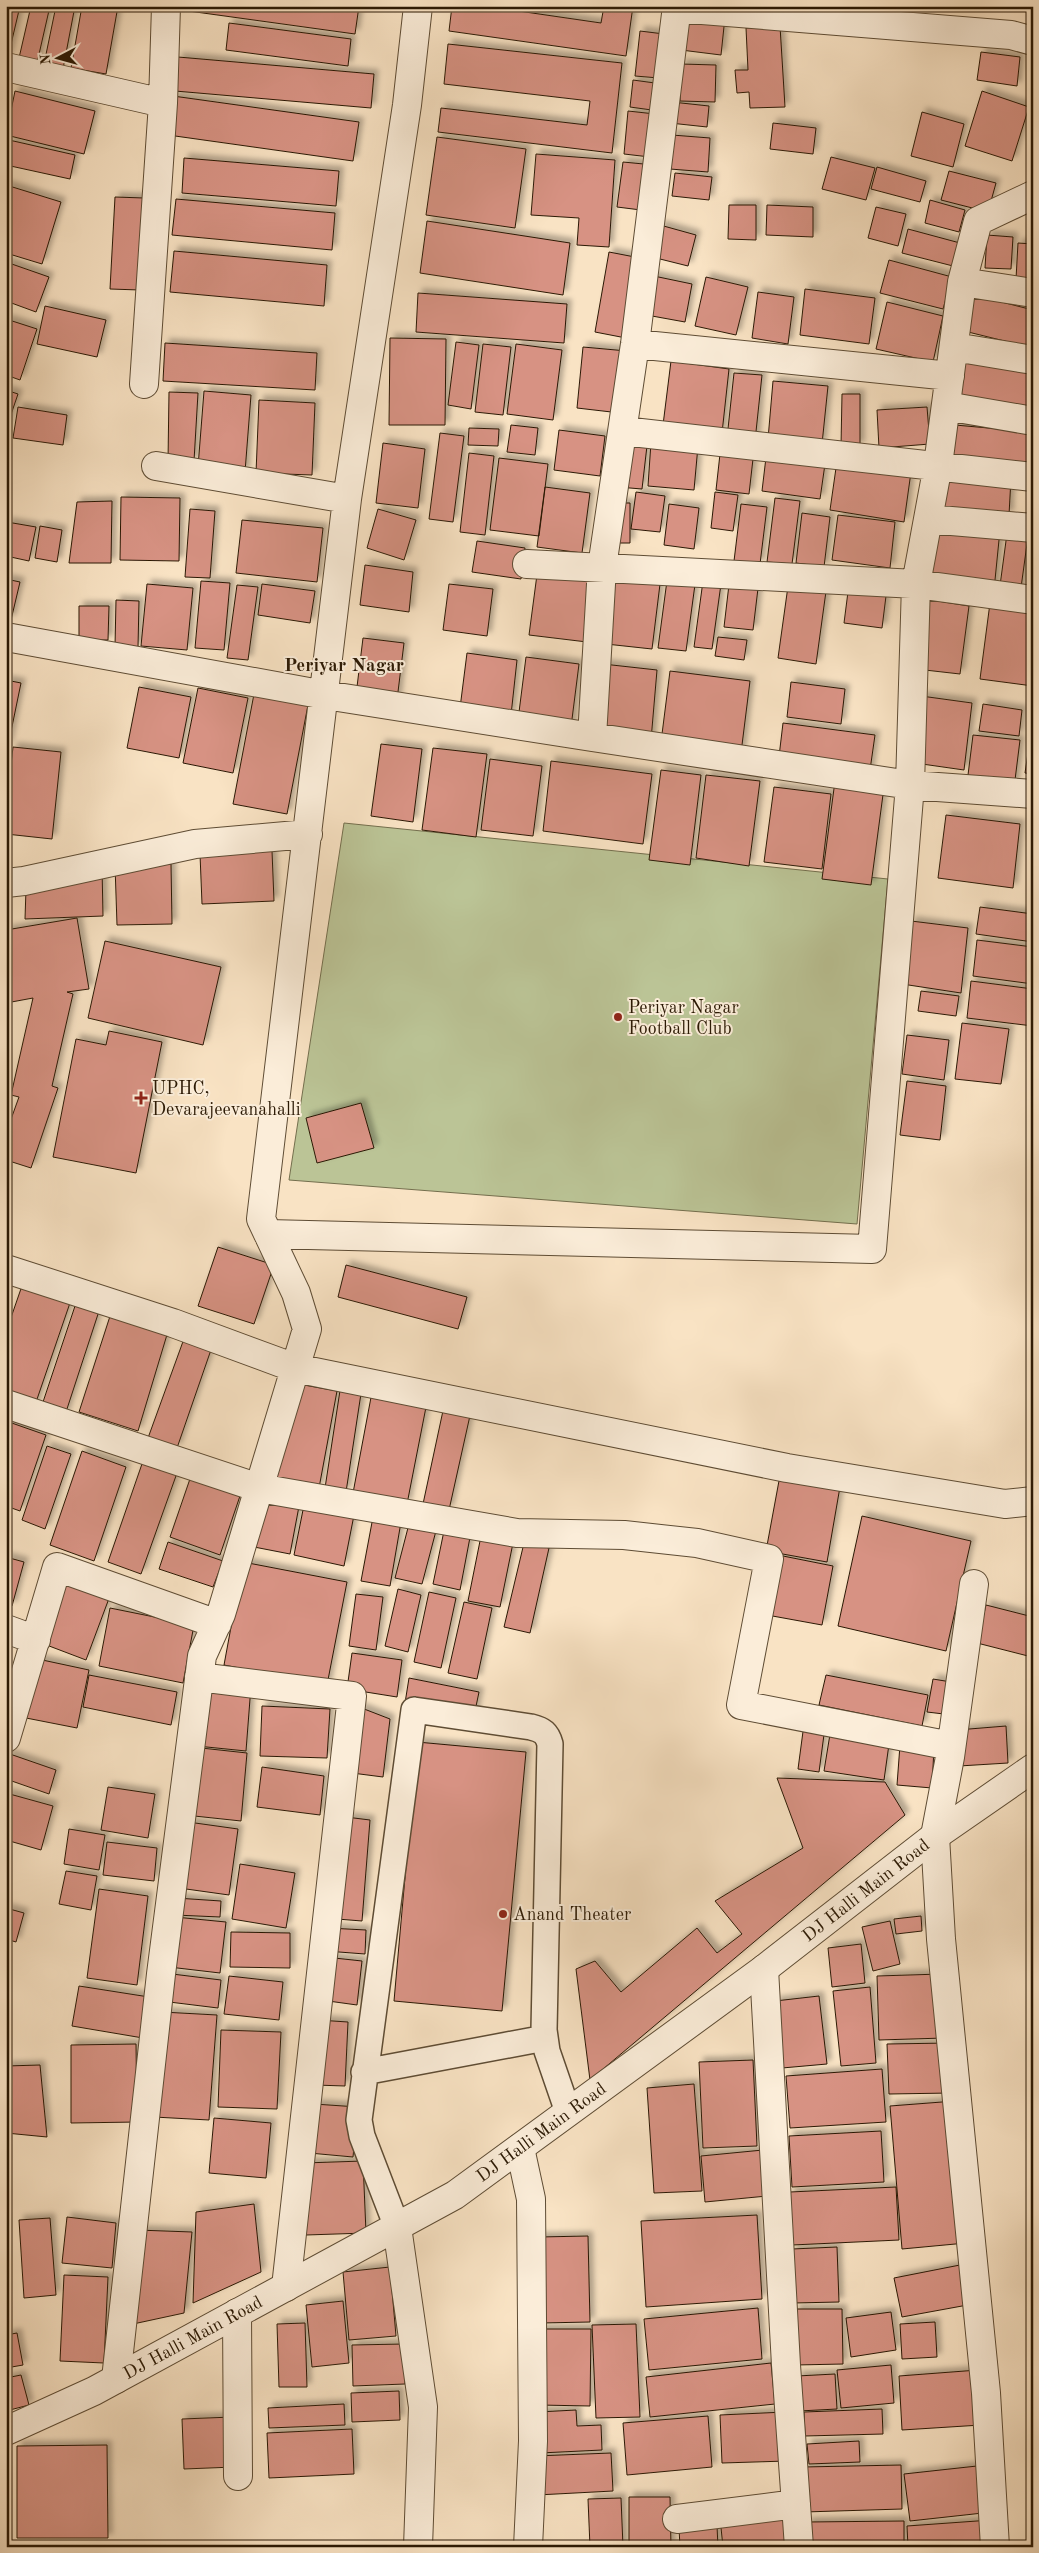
<svg xmlns="http://www.w3.org/2000/svg" width="1039" height="2553" font-family="'Old Standard TT',serif">
<defs>
<filter id="shadow"><feDropShadow dx="4.5" dy="-4.5" stdDeviation="2.5" flood-color="#0004"/></filter>
</defs>
<rect width="100%" height="100%" fill="#f9e3c4"/>
<filter id="stains"><feTurbulence type="fractalNoise" baseFrequency=".004" numOctaves="4"/><feColorMatrix values="0 0 0 0 .2 0 0 0 0 .09 0 0 0 0 .02 0 0 0 .5 -.17"/></filter>
<radialGradient id="worn" r=".72"><stop offset=".6" stop-color="#630" stop-opacity="0"/><stop offset="1" stop-color="#630" stop-opacity=".3"/></radialGradient>
<path fill="#bbc496" stroke="#736e4d" d="M344 823 888 879 857 1224 289 1180Z"/>
<path fill="#d79283" stroke="#2b1904" filter="url(#shadow)" d="M6 6H20L8 57H6Z
M31 6H50L37 63 19 58Z
M56 6H75L63 69 44 64Z
M82 6H118L106 74 71 68Z
M174 6H359L355 34 174 9Z
M452 6H484L601 23 604 6H633L626 56 449 31Z
M686 13 725 17 721 55 681 50Z
M229 23 351 39 348 66 226 50Z
M780 26 785 107 750 108 749 92 737 93 735 70H748L746 28Z
M640 31 664 34 659 78 635 76Z
M448 44 622 63 612 153 438 132 441 108 587 125 590 101 444 84Z
M981 52 1020 57 1017 86 977 80Z
M178 57 374 74 371 108 175 91Z
M681 64 716 65 715 102 680 101Z
M633 80 662 84 659 111 630 107Z
M15 91 95 111 84 154 6 135Z
M982 91 1029 107 1012 161 965 146Z
M173 96 359 122 353 161 168 135Z
M672 102 709 106 707 127 670 123Z
M628 111 655 114 650 157 624 154Z
M922 112 964 124 953 167 911 156Z
M773 123 816 128 813 154 770 149Z
M672 135 710 138 708 172 670 169Z
M437 137 526 149 515 228 426 215Z
M9 140 75 155 70 179 6 165Z
M536 154 615 160 609 247 577 245 579 218 531 215Z
M831 157 875 168 866 200 822 189Z
M184 158 339 171 336 206 182 193Z
M623 162 654 165 649 211 617 207Z
M877 167 926 181 920 202 871 189Z
M949 171 996 183 988 212 941 200Z
M675 173 712 177 709 200 672 196Z
M6 185 61 202 42 264 6 253Z
M115 197 144 198 140 290 110 289Z
M176 199 335 213 332 250 172 235Z
M930 200 965 210 959 232 925 223Z
M729 205H756V240L728 239Z
M767 205 813 207V237L766 235Z
M876 207 906 214 898 246 868 238Z
M427 221 570 243 563 295 420 273Z
M660 225 696 235 688 266 652 257Z
M908 229 960 243 953 266 902 253Z
M987 235 1013 237 1011 269 985 268Z
M1018 243 1033 244V280L1016 279Z
M174 251 327 265 324 306 170 292Z
M609 252 640 258 626 338 595 332Z
M889 260 952 277 943 309 880 293Z
M6 262 49 277 36 312 6 301Z
M649 275 692 284 685 322 641 314Z
M706 277 748 287 736 335 695 326Z
M805 289 875 298 869 344 800 335Z
M758 292 794 297 788 344 752 338Z
M418 293 567 304 564 343 416 332Z
M974 295 1033 310V348L964 331Z
M887 302 943 316 933 362 876 349Z
M45 306 106 320 97 357 37 344Z
M6 319 37 329 20 380 6 375Z
M390 338 446 339 445 425H389Z
M456 342 479 345 471 409 448 405Z
M165 343 317 353 315 390 163 381Z
M483 344 511 347 503 415 475 412Z
M516 344 562 350 553 420 507 414Z
M583 347 627 351 620 413 577 408Z
M967 354 1033 369V410L958 398Z
M671 361 729 369 722 433 663 425Z
M734 373 762 375 755 441 727 438Z
M773 381 828 386 822 444 768 439Z
M6 390 18 394 6 429Z
M204 391 251 395 245 472 198 467Z
M169 392 198 393 194 461H168Z
M842 394H860V446H841Z
M259 400 315 403 312 475 256 473Z
M18 407 67 415 63 445 13 438Z
M927 407 930 444 879 448 877 410Z
M511 425 538 428 535 455 507 452Z
M955 425 1033 432V464L952 458Z
M469 428 499 429 498 446 468 445Z
M559 430 605 436 600 476 554 470Z
M440 433 464 436 453 522 429 519Z
M625 434 648 437 642 489 618 487Z
M651 442 698 446 694 490 648 486Z
M383 443 425 449 418 508 376 503Z
M721 445 754 450 749 494 716 490Z
M767 449 826 457 820 499 762 491Z
M469 453 494 456 485 535 460 532Z
M499 458 548 464 539 536 490 530Z
M837 461 911 472 904 522 830 510Z
M941 473 1011 478 1009 515 938 510Z
M545 487 590 493 582 553 537 547Z
M636 492 665 496 660 532 631 529Z
M715 492 738 495 733 531 711 528Z
M121 497 180 498 179 561 120 560Z
M775 498 800 501 792 564 767 562Z
M112 501 111 563H69L77 502Z
M613 503H630V543H613Z
M669 504 699 508 694 549 664 545Z
M741 504 767 507 760 564 734 561Z
M190 509 215 511 210 578 185 577Z
M378 509 416 520 404 560 367 548Z
M802 513 830 517 824 567 796 563Z
M838 515 895 522 890 568 832 560Z
M242 520 323 528 317 582 236 573Z
M7 522 36 527 29 561 6 556Z
M935 522 1000 530 994 590 926 581Z
M40 526 62 530 57 562 35 558Z
M1008 526 1029 529 1020 595 999 593Z
M477 541 525 548 521 579 472 572Z
M365 565 413 572 409 612 360 605Z
M538 567 595 575 587 642 529 635Z
M615 571 661 576 652 649 606 644Z
M668 573 696 577 686 651 658 648Z
M730 576 759 580 753 630 724 627Z
M6 579 20 582 11 620 6 618Z
M789 579 827 584 816 664 778 658Z
M201 581 230 583 224 650 195 648Z
M703 581 721 584 712 649 694 647Z
M147 584 193 588 187 650 141 646Z
M262 584 315 591 310 623 258 615Z
M449 584 493 589 487 636 443 630Z
M849 584 887 588 882 628 844 623Z
M237 585 258 587 248 660 227 658Z
M925 599 969 606 960 674 916 669Z
M116 600 139 601 138 647 115 646Z
M990 603 1033 608V686L980 679Z
M79 606H109L108 640H79Z
M718 637 747 640 744 660 715 656Z
M363 638 404 643 397 700 356 695Z
M467 653 517 660 511 715 460 708Z
M526 657 579 664 571 727 518 720Z
M603 664 657 670 651 740 598 732Z
M670 671 750 681 741 753 661 742Z
M6 680 21 683 8 746 6 745Z
M791 682 845 689 841 724 787 717Z
M139 687 191 697 179 758 127 748Z
M198 688 248 698 233 773 183 763Z
M254 694 308 705 287 814 233 804Z
M921 696 972 703 964 770 915 763Z
M983 704 1022 710 1019 736 979 731Z
M1033 718V774L1025 773Z
M783 723 875 735 869 777 778 765Z
M973 735 1020 740 1014 788 967 783Z
M381 744 422 749 413 822 371 816Z
M13 747 61 752 52 839 6 834V809Z
M433 748 487 754 476 837 422 830Z
M490 759 542 766 533 836 481 830Z
M551 761 652 774 643 844 543 831Z
M661 770 701 775 690 865 649 860Z
M706 775 760 781 749 866 696 858Z
M835 781 884 787 871 885 822 879Z
M774 787 831 794 822 869 764 862Z
M946 815 1020 824 1013 888 938 878Z
M272 851 274 901 202 904 200 854Z
M171 864 172 924 117 925 115 865Z
M102 867 103 916 25 919 26 889Z
M980 907 1033 914V942L976 934Z
M77 918 89 989 67 992 73 994 52 1086 58 1088 31 1168 6 1160V1133L19 1097 11 1095 33 998 6 1003V930Z
M911 921 968 928 961 993 902 984Z
M977 940 1033 947V984L973 976Z
M105 941 221 967 203 1045 88 1018Z
M971 981 1033 989V1026L967 1018Z
M921 991 959 996 956 1016 918 1011Z
M962 1023 1009 1029 1001 1084 955 1079Z
M109 1031 162 1042 136 1173 53 1157 76 1039 106 1045Z
M907 1035 949 1040 944 1080 902 1074Z
M907 1081 946 1086 940 1140 900 1135Z
M361 1103 374 1148 317 1163 306 1118Z
M218 1247 274 1265 254 1324 198 1306Z
M346 1265 467 1297 458 1329 338 1297Z
M24 1280 72 1297 34 1408 6 1398V1332Z
M78 1297 101 1305 65 1415 41 1408Z
M112 1310 169 1328 138 1431 79 1412Z
M185 1336 213 1344 177 1448 148 1438Z
M293 1383 337 1391 319 1488 275 1479Z
M341 1384 362 1387 346 1492 325 1488Z
M372 1392 427 1402 407 1504 353 1493Z
M444 1406 471 1411 449 1510 423 1504Z
M6 1421 46 1435 20 1511 6 1506Z
M47 1446 71 1454 45 1529 22 1520Z
M82 1451 126 1467 94 1561 50 1545Z
M143 1461 177 1473 141 1574 108 1562Z
M781 1470 841 1481 827 1562 766 1551Z
M192 1473 242 1490 220 1555 170 1537Z
M259 1493 300 1501 290 1554 249 1546Z
M305 1500 355 1510 344 1566 294 1555Z
M862 1516 971 1541 946 1651 838 1626Z
M373 1517 401 1522 390 1586 361 1581Z
M410 1520 437 1527 422 1584 395 1578Z
M445 1526 471 1532 460 1590 433 1584Z
M481 1536 513 1543 500 1607 468 1601Z
M168 1542 223 1561 213 1587 159 1569Z
M524 1543 549 1548 530 1633 504 1627Z
M778 1555 833 1566 822 1625 767 1615Z
M6 1557 24 1562 12 1606 6 1604Z
M243 1562 347 1582 327 1685 224 1665Z
M61 1574 111 1593 86 1660 36 1641Z
M398 1589 421 1595 408 1652 385 1646Z
M429 1592 456 1598 441 1668 414 1662Z
M356 1594 383 1597 376 1650 349 1646Z
M464 1602 492 1608 477 1679 448 1673Z
M986 1605 1033 1617V1637L1028 1656 977 1643Z
M110 1608 194 1625 183 1683 99 1666Z
M352 1653 402 1660 397 1697 347 1689Z
M33 1658 89 1670 77 1728 21 1717Z
M89 1675 177 1692 171 1725 83 1707Z
M826 1675 928 1695 922 1726 819 1705Z
M409 1678 479 1692 474 1716 405 1703Z
M933 1679 957 1683 952 1715 927 1712Z
M203 1681 251 1686 246 1751 197 1746Z
M262 1706 330 1709 327 1758 260 1756Z
M359 1707 390 1719 383 1777 352 1773Z
M804 1724 825 1727 819 1772 798 1769Z
M1006 1726 1008 1763 959 1766 957 1730Z
M831 1728 890 1737 884 1780 824 1771Z
M417 1742 526 1752 502 2011 394 2001Z
M900 1745 934 1747 932 1788 897 1785Z
M192 1747 247 1753 241 1821 185 1815Z
M7 1753 56 1770 49 1794 6 1779Z
M262 1767 324 1776 320 1815 257 1807Z
M777 1778 885 1782 905 1815 590 2080 576 1969 595 1961 621 1992 697 1928 717 1953 742 1934 715 1901 803 1848Z
M108 1787 155 1794 148 1838 101 1830Z
M6 1793 53 1806 41 1850 6 1840Z
M346 1817 370 1820 362 1921 337 1919Z
M188 1822 238 1829 229 1895 179 1888Z
M69 1829 105 1835 99 1870 64 1864Z
M107 1842 157 1848 154 1881 103 1875Z
M240 1864 295 1873 286 1928 232 1919Z
M66 1871 97 1876 91 1910 59 1904Z
M99 1889 148 1896 137 1985 87 1978Z
M176 1898 221 1901 220 1917 175 1915Z
M6 1908 24 1913 16 1942 6 1939Z
M921 1916 922 1931 896 1934 894 1919Z
M175 1917 226 1922 220 1973 169 1967Z
M890 1921 900 1964 873 1971 862 1927Z
M328 1928 366 1930 365 1954 326 1951Z
M231 1932 290 1933V1968L230 1967Z
M861 1944 865 1983 832 1987 828 1948Z
M325 1957 362 1961 357 2005 321 2000Z
M164 1973 221 1980 218 2008 161 2001Z
M941 1974 944 2038 879 2040 877 1976Z
M229 1976 283 1982 279 2020 224 2014Z
M79 1986 149 1997 143 2038 72 2026Z
M870 1987 876 2063 841 2066 833 1991Z
M819 1996 827 2064 782 2068 775 2001Z
M162 2012 217 2015 209 2120 154 2117Z
M318 2020 348 2022 345 2086 315 2085Z
M221 2030 281 2032 277 2109 218 2107Z
M949 2043 951 2093 889 2094 887 2044Z
M136 2044 137 2122 71 2123V2045Z
M753 2060 757 2146 703 2148 699 2062Z
M40 2065 47 2137 6 2133V2066Z
M882 2069 886 2122 790 2128 786 2076Z
M694 2084 702 2191 654 2193 647 2088Z
M955 2101 966 2243 902 2249 890 2106Z
M314 2104 358 2107 353 2157 309 2153Z
M214 2118 271 2123 266 2178 209 2173Z
M881 2131 884 2182 792 2187 789 2136Z
M763 2150 767 2196 705 2202 701 2156Z
M363 2161 366 2233 306 2235 304 2163Z
M896 2187 899 2240 792 2245 790 2192Z
M254 2204 261 2272 193 2303 196 2212Z
M757 2215 762 2299 646 2307 641 2221Z
M67 2217 116 2223 112 2268 62 2263Z
M50 2218 56 2295 24 2298 19 2220Z
M137 2230 192 2232 184 2313 133 2324Z
M588 2236 590 2322 541 2323 539 2237Z
M837 2247 839 2302 793 2303 792 2249Z
M965 2264 973 2304 902 2317 894 2278Z
M390 2267 396 2336 349 2340 343 2272Z
M64 2275 108 2277 104 2363 60 2361Z
M343 2301 349 2363 312 2367 306 2305Z
M758 2308 762 2359 649 2370 644 2319Z
M795 2309H842L843 2364 796 2365Z
M891 2312 896 2350 851 2357 846 2318Z
M935 2322 937 2357 902 2359 900 2324Z
M305 2323 307 2387H279L277 2324Z
M636 2324 640 2417 596 2418 592 2325Z
M539 2329H591L590 2406 539 2405Z
M17 2333 23 2365 6 2368V2335Z
M404 2344 405 2384 353 2386 352 2345Z
M771 2363 775 2404 650 2417 646 2377Z
M891 2365 894 2403 841 2408 837 2370Z
M978 2370 981 2425 902 2430 899 2376Z
M835 2374 837 2409 799 2411 797 2376Z
M21 2375 29 2405 6 2411V2378Z
M399 2391 400 2420 352 2422 351 2393Z
M344 2404 345 2425 269 2428 268 2408Z
M882 2409 883 2434 805 2436 804 2412Z
M576 2410 577 2426 601 2425 602 2450 540 2453 538 2412Z
M785 2412 787 2461 722 2463 720 2415Z
M708 2416 712 2467 627 2475 623 2423Z
M232 2417 234 2467 184 2469 182 2419Z
M352 2429 354 2474 269 2478 267 2433Z
M859 2441 860 2462 809 2464 807 2444Z
M107 2445 108 2538H17V2446Z
M611 2453 613 2491 537 2495 535 2456Z
M901 2465 902 2509 804 2512 803 2467Z
M977 2466 983 2513 910 2521 904 2474Z
M629 2497H670L671 2547H629Z
M621 2498 623 2547H590L588 2499Z
M788 2511 791 2547H723L720 2518Z
M991 2520 993 2547H908L907 2526Z
M904 2521V2547H807V2522Z
M717 2526 718 2547H680L679 2528Z"/>
<g fill="none" stroke-linecap="round" stroke-linejoin="round">
<g stroke="#5e4c34" stroke-width="28">
<path id="service" d="M364 2072 545 2038
M397 2227 362 2136 359 2120 414 1710 531 1727C543 1730 547 1733 550 1744L544 2030 547 2051 568 2112"/>
</g>
<g stroke="#5e4c34" stroke-width="30">
<path id="minor" d="M677 8 1011 35 1033 41
M6 67 163 103
M962 282 1033 293
M635 344 950 376
M954 347 1033 360
M144 384 163 103 166 6
M946 406 1033 421
M623 431 1033 477
M156 466 347 499
M928 519 1033 528
M527 564 916 584 1033 600
M6 637 325 695 592 737 910 785 1033 794
M592 737 602 567 635 344 677 6
M6 883 24 881 195 844 308 834
M268 1234 872 1249 910 785 916 584 938 465 962 282 978 221 1033 195
M6 1269 173 1323 295 1368 787 1468 1005 1504 1033 1501
M6 1404 259 1488 517 1533 624 1535 697 1543 769 1559 741 1705 951 1746
M974 1584 950 1757 935 1836 941 1939 986 2393 995 2547
M6 1629 36 1640
M199 1677 352 1696 286 2287
M6 1738 57 1567 217 1624
M764 1969 786 2365 799 2547
M520 2148 531 2199 533 2441 528 2547
M397 2227 423 2407 418 2547
M237 2313 238 2476
M116 2379 161 1974 202 1656 221 1614 307 1329 296 1293 261 1219 347 499 407 105 418 6
M677 2519 796 2504"/>
</g>
<g stroke="#5e4c34" stroke-width="30">
<g id="tertiary">
<path id="s1" d="M6 2431 94 2391 455 2195 764 1969 935 1836 1033 1768"/>
</g>
</g>
<use href="#service" stroke="#fbedd9" stroke-width="25"/>
<use href="#minor" stroke="#fbedd9" stroke-width="28"/>
<use href="#tertiary" stroke="#fbedd9" stroke-width="28"/>
</g>
<g fill="#8f2418" stroke="#fbedd9" stroke-width="2">
<circle cx="618" cy="1017" r="5"/>
<path d="M138.5 1090.5h5v5h5v5h-5v5h-5v-5h-5v-5h5z"/>
<circle cx="503" cy="1914" r="5"/>
</g>
<g text-anchor="middle" stroke-width="4" stroke-linejoin="round" paint-order="stroke">
<g font-size="18" fill="#2b1904" stroke="#fbedd9" text-anchor="start">
<text x="628" y="1013">Periyar Nagar<tspan x="628" dy="21">Football Club</tspan></text>
<text x="152" y="1094">UPHC,<tspan x="152" dy="21">Devarajeevanahalli</tspan></text>
<text x="513" y="1920">Anand Theater</text>
</g>
<g font-size="18" fill="#2b1904" stroke="#fbedd9">
<text dy="6" stroke="none"><textPath href="#s1" startOffset="1019">DJ Halli Main Road</textPath></text>
<text dy="6" stroke="none"><textPath href="#s1" startOffset="614">DJ Halli Main Road</textPath></text>
<text dy="6" stroke="none"><textPath href="#s1" startOffset="209">DJ Halli Main Road</textPath></text>
</g>
<g font-size="19" font-weight="bold" fill="#2b1904" stroke="#fbedd9">
<text x="344" y="671">Periyar Nagar</text>
</g>
</g>
<rect width="1039" height="2553" fill="none" stroke="#f9e3c4" stroke-width="25"/>
<rect x="8" y="8" width="1024" height="2538" fill="none" stroke="#2b1904" stroke-width="2.5"/>
<rect x="12" y="12" width="1014" height="2528" fill="none" stroke="#2b1904"/>
<g transform="translate(58 58) rotate(264)" stroke="#fbedd9" stroke-width="4" paint-order="stroke">
<path d="M0-4L9 19L0 12L-9 19Z" fill="#2b1904"/>
<text y="-8" font-size="14" font-weight="bold" text-anchor="middle" fill="#2b1904">N</text>
</g>
<rect width="100%" height="100%" filter="url(#stains)"/>
<rect width="100%" height="100%" fill="url(#worn)"/>
</svg>
